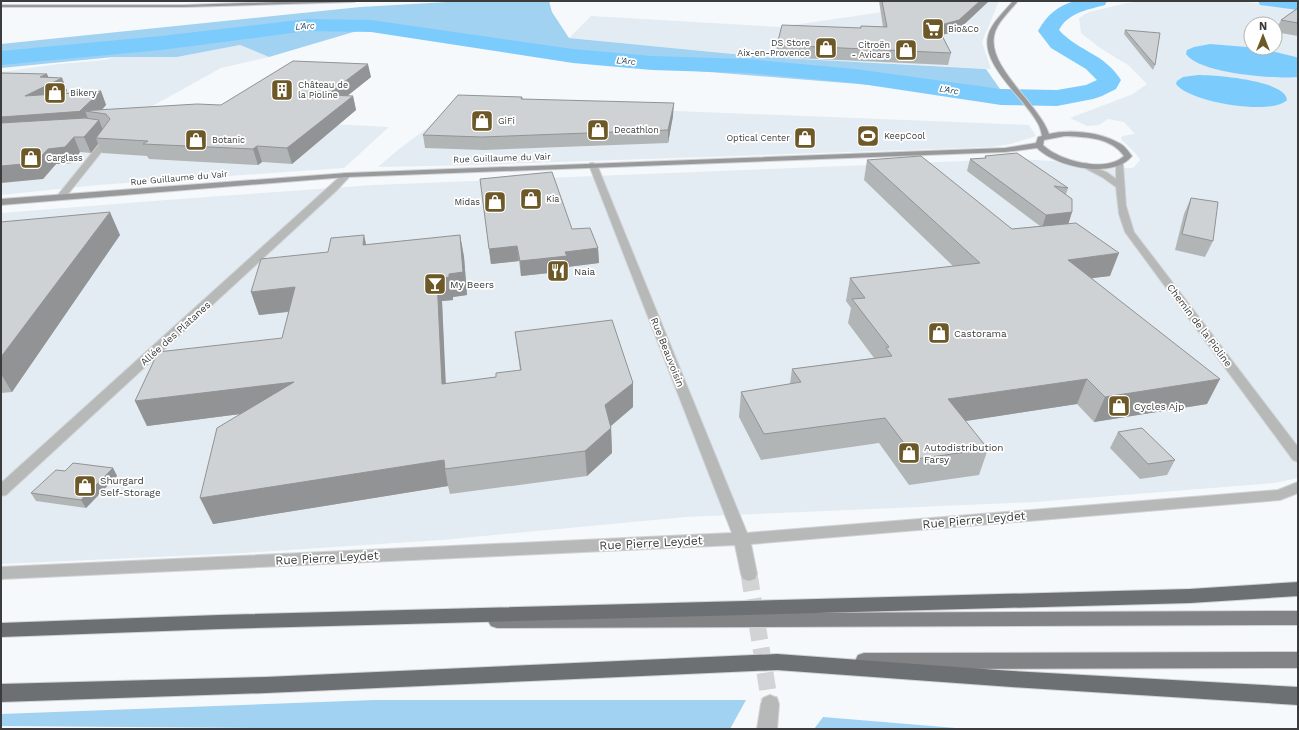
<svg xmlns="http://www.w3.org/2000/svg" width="1299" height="730" font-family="'Work Sans',sans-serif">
<rect width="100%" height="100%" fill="#f6f9fb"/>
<path fill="#e3ecf3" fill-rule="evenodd" d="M959 1H999L982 42 991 69 764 57 569 38 591 16 779 27Z
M1144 1H1234L1298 7V478L1274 483 1035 502 686 517 442 540 244 553 1 564V213L179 199 374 185 1014 159 1054 161 1085 169 1133 168 1140 160 1136 154 1121 139 1122 136 1135 134 1124 122 1108 119 1099 125 1087 126 1070 118 1133 94 1147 84 1128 65 1100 48 1081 33 1079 18 1089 12 1127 3ZM1251 24H1275V48H1251Z
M240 45 269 57 221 68 138 114 389 127 344 168 98 185 1 195V72L59 64 105 60 114 57H177Z
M454 102 1029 125 1036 136 1011 144 991 147 474 165 378 167 399 149 426 129Z"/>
<path fill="#a1d2f2" d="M465 1H549L552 12 569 38 764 57 986 69 1007 99 932 90 623 65 367 28 269 57 240 45 177 57H114L1 68V44L360 7Z
M374 700H746L730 729H373L1 726V714Z
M823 717 968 729H814Z"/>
<path fill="#7ccbfd" d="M1210 44 1259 48 1296 57 1298 58V77C1275 79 1200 74 1186 54L1187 50 1194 47Z
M1198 75C1214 75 1286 80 1287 100 1272 116 1188 102 1176 84L1177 81 1183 77Z"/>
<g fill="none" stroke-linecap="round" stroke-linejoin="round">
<path fill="#7ccbfd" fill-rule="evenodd" d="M1075 1H1107L1105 5C1086 10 1068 13 1059 30 1079 52 1104 53 1121 80L1116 89 1102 96 1093 99 1057 106 1001 105 855 83 747 73 652 70 573 63 371 32 307 31 161 50 1 65V51L161 36 307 19 371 20 573 49 652 56 747 59 855 69 1001 89 1057 90 1086 85 1097 80 1086 69 1051 48 1038 31C1047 15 1057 6 1075 1Z
M1258 1H1298V10L1260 5Z"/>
<path stroke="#d1d3d5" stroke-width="17" stroke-dasharray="17 8" stroke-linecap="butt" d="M749 574 770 704"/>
<g stroke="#d1d3d5" stroke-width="2">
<path id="street" d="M108 133H111L115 135 64 199H58L57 197 58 195Z
M1116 162H1119L1123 164 1126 206 1134 232 1298 447V462L1293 460 1125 232 1119 214 1116 187 1102 177 1079 165 1083 163H1086L1108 173 1116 179Z
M590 163H593L597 165 747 533 1278 490 1298 482V493L1280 500 751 544 757 574 755 579 749 581 743 579 741 574 735 545 1 579V567L732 533 589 165Z
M344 173H350L351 175 336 191 6 495 1 496V483Z
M770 695 777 698 779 704 777 729H757L761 704 763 698Z"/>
</g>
<g stroke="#d1d3d5" stroke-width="2">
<path id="secondary" d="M304 1H356L354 2 184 7H1V5H184Z
M1013 1H1018C1010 11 996 23 994 36 988 68 1039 104 1049 134 1069 129 1101 132 1119 143 1125 146 1128 151 1132 156 1113 180 1056 167 1037 148L1005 152 347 177 1 205V199L347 173 1005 148 1036 143 1038 137 1042 136C1041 131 1040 126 1037 122 1024 98 981 65 988 36 991 23 1005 11 1013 1ZM1065 136C1085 137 1111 137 1124 156 1106 173 1059 161 1043 145L1044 140Z"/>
</g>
<g stroke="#d1d3d5" stroke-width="2">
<path id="primary" d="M1298 611V625L497 628 491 626 488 621 491 616 497 614Z
M1298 652V668L864 669 858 667 855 661 858 655 864 653Z"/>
</g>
<g stroke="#d1d3d5" stroke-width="2">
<path id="highway" d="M1298 582V596L1190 603 219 629 1 637V623L219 615 1190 589Z
M777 654 1012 671 1298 687V705L1012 687 777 670 266 693 1 702V684L266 677Z"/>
</g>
<use href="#street" fill="#b7b9b9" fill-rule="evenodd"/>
<use href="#secondary" fill="#97999b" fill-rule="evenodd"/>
<use href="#primary" fill="#818385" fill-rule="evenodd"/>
<use href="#highway" fill="#6d7072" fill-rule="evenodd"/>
</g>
<path fill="#b2b5b6" d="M879 1H989L957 31 942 35 951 53 948 65 776 57 777 45 860 28 861 26 883 27Z
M1298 8V36L1275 32 1281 20Z
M1125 30 1155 65 1153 70 1124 34Z
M371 77 347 96H353L356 110 292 164 262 162 258 165 149 159 147 156 102 153 98 144 91 153 80 152 72 163 56 164 43 179 48 78H62L67 91 64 93 101 91 106 105 101 110 221 105Z
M522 97 523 99 673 116 668 143 484 150 425 148 423 135Z
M985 156 1068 188 1066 194 1072 212 1068 224 1110 276 1092 278 1207 404 1094 422 1077 404 965 421 988 449 979 475 909 485 879 443 761 460 739 417 741 392 790 384 792 369 874 358 848 323 851 308 846 301 850 278 953 266 864 180 867 160 1012 229 1040 226 967 171 970 159 985 158Z
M480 179 572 229 598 248 599 263 567 267 568 271 521 276 519 261 491 264Z
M1191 198 1213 241 1205 257 1175 250 1184 214Z
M1 222 120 235 12 392 1 393Z
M460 235 464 257 467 295 453 297V300L442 301 445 384 496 377 520 370 515 332 633 383V407L611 426 612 453 587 476 450 494 448 486 213 524 240 414 147 426 135 401 282 338 289 312 259 315 251 292 367 245Z
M1118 432 1175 460 1167 475 1140 479 1110 448Z
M113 468 117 476 86 508 36 501 31 493 65 471Z"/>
<path fill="#919394" d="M980 1H989L957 31 934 37 937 26Z
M368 64 371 77 331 109 327 95Z
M47 74 51 83 62 78 67 91 32 110 25 96 40 77Z
M101 91 106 105 99 113 85 111 91 126 1 132V117Z
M353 96 356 110 292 164 287 148Z
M674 103 673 116 668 143V130Z
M99 120 105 135 96 138 98 144 91 153 84 137Z
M74 137 80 152 72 163 56 164 43 179 1 183V166L48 149Z
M257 146 262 162 258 165 253 149Z
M110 212 120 235 12 392 1 374V357Z
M1072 212 1068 225 1042 228 1046 215Z
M364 235 369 257 363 245Z
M460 235 464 257 467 295 453 297V300L442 301 447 409 442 384 437 279 449 274Z
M517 246 519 261 491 264 489 249Z
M598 248 599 263 567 267 568 271 521 276 520 261 565 252Z
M1119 253 1110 276 1060 282 1068 260Z
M295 287 302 310 259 315 251 292Z
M1087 379 1077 404 940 425 948 399Z
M1220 379 1207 404 1094 422 1105 397Z
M294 382 302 406 147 426 135 401Z
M633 383V407L606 430 605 405Z
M611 428 612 453 587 476 585 451Z
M444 460 445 469 448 486 213 524 200 498Z
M113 468 117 476 86 508 81 500Z"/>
<path fill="#cfd2d4" stroke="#919394" d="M882 1H980L959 20 937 26 951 53 777 45 782 25 861 28V26L887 27Z
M1298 8V23L1281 20Z
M1125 30 1160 33 1155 65Z
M293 61 368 64 327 95 353 96 287 148 257 146 253 149 143 144 148 141 96 138 110 119 106 114 85 111 1 117V73L47 74 40 77 62 78 25 96 101 91 80 111 197 104 221 105Z
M458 95 522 97 521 99 674 103 668 130 482 137 423 135Z
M85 118 99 120 84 137H74L65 147 48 149 35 163 1 166V123Z
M1017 153 1068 188 1054 186 1072 199V212L1046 215 970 159 986 158 985 156Z
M921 156 1012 229 1076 223 1119 253 1068 260 1220 379 1105 397 1087 379 948 399 988 449 916 459 885 418 764 434 741 392 801 382 792 369 892 356 886 348 889 347 852 299 865 298 850 278 980 263 867 160Z
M552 172 572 229 590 228 598 248 565 252 567 256 520 261 517 246 489 249 480 179Z
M1191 198 1218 202 1213 241 1182 234Z
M110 212 1 357V222Z
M364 235 363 245 460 235 463 272 449 274V277L437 279 442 384 496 377V373L521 370 515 332 612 320 633 383 605 405 611 428 585 451 445 469 444 460 200 498 217 428 294 382 135 401 158 352 282 338 295 287 251 292 261 259 328 252 331 238Z
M1142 428 1175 460 1148 464 1118 432Z
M73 463 113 468 81 500 31 493 56 470 65 471Z"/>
<defs>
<g id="supermarket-square" transform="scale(1.15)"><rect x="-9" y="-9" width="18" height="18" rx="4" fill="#6d5928" stroke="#fff"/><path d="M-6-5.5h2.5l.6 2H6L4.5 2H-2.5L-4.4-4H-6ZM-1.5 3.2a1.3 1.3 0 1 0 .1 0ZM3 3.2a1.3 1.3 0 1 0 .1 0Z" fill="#fff"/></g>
<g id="shop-square" transform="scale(1.15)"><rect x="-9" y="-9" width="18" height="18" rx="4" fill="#6d5928" stroke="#fff"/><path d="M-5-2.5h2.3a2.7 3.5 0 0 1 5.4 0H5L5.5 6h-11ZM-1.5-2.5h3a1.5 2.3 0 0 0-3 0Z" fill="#fff"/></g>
<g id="building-square" transform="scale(1.15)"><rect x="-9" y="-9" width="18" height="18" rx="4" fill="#6d5928" stroke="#fff"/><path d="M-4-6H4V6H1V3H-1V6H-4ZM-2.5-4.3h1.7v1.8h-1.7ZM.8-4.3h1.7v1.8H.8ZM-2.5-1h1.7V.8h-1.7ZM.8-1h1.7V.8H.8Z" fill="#fff"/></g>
<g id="stadium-square" transform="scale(1.15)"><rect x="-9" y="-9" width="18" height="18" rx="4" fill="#6d5928" stroke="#fff"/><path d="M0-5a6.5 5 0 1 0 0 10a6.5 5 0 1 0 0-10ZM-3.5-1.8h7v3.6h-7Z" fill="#fff"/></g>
<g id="restaurant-square" transform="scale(1.15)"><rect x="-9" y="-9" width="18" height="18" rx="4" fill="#6d5928" stroke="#fff"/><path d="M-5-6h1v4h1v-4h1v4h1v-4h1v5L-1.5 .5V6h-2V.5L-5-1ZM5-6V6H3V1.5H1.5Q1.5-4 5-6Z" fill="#fff"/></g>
<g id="bar-square" transform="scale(1.15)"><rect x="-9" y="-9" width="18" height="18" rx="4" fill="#6d5928" stroke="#fff"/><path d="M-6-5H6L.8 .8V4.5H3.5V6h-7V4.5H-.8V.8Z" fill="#fff"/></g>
</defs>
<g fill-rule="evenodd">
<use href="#supermarket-square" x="933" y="29"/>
<use href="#shop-square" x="826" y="48"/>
<use href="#shop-square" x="906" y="50"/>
<use href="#building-square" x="282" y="90"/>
<use href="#shop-square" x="55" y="93"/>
<use href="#shop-square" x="482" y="121"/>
<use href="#shop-square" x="598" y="130"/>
<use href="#stadium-square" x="868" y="136"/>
<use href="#shop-square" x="805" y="138"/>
<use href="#shop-square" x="196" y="140"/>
<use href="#shop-square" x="31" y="158"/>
<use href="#shop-square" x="531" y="199"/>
<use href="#shop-square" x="495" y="202"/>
<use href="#restaurant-square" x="558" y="271"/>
<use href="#bar-square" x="435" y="284"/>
<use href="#shop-square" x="939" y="333"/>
<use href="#shop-square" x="1119" y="406"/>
<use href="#shop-square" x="909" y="453"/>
<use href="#shop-square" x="85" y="486"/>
</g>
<g text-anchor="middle" stroke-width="3.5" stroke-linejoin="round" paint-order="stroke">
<g font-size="9" font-style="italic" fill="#1b3e52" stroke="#fff">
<text transform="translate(305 26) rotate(-4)" y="3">L'Arc</text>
<text transform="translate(626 61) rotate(5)" y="3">L'Arc</text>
<text transform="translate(949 90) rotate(8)" y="3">L'Arc</text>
</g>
<g font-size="9" fill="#3b3c3d" stroke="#fff" text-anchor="start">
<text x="948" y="32">Bio&amp;Co</text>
<text x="810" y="46" text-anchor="end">DS Store<tspan x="810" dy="10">Aix-en-Provence</tspan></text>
<text x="890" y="48" text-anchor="end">Citroën<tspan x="890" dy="10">- Avicars</tspan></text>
<text x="298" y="88">Château de<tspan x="298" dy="10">la Pioline</tspan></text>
<text x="70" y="96">Bikery</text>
<text x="498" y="124">GiFi</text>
<text x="614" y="133">Decathlon</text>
<text x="884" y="139">KeepCool</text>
<text x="790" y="141" text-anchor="end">Optical Center</text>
<text x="212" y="143">Botanic</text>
<text x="46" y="161">Carglass</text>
<text x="546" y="202">Kia</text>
<text x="480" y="205" text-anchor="end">Midas</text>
</g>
<g font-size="9" fill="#3b3c3d" stroke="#fff">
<text transform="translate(502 158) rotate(-2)" y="3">Rue Guillaume du Vair</text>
<text transform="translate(179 178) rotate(-5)" y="3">Rue Guillaume du Vair</text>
</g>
<g font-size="10" fill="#3b3c3d" stroke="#fff" text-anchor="start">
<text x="574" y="275">Naia</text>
<text x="450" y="288">My Beers</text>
<text x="954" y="337">Castorama</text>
<text x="1134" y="410">Cycles Ajp</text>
<text x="924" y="451">Autodistribution<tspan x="924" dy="12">Farsy</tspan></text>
<text x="100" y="484">Shurgard<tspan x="100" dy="12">Self-Storage</tspan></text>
</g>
<g font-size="10" fill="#3b3c3d" stroke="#fff">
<text transform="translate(1200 325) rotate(53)" y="4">Chemin de la Pioline</text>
<text transform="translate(175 333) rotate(-42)" y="4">Allée des Platanes</text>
<text transform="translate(668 352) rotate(68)" y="4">Rue Beauvoisin</text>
</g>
<g font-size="12" fill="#3b3c3d" stroke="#fff">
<text transform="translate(974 520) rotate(-5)" y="4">Rue Pierre Leydet</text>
<text transform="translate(651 543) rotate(-3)" y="4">Rue Pierre Leydet</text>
<text transform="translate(327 558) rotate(-3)" y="4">Rue Pierre Leydet</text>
</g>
</g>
<rect width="1299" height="730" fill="none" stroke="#3b3c3d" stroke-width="4"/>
<g transform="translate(1263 36)"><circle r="19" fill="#ffffff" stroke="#b1b1b1"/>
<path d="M0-3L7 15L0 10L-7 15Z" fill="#6d5928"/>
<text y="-6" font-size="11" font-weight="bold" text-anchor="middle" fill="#3b3c3d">N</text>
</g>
</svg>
